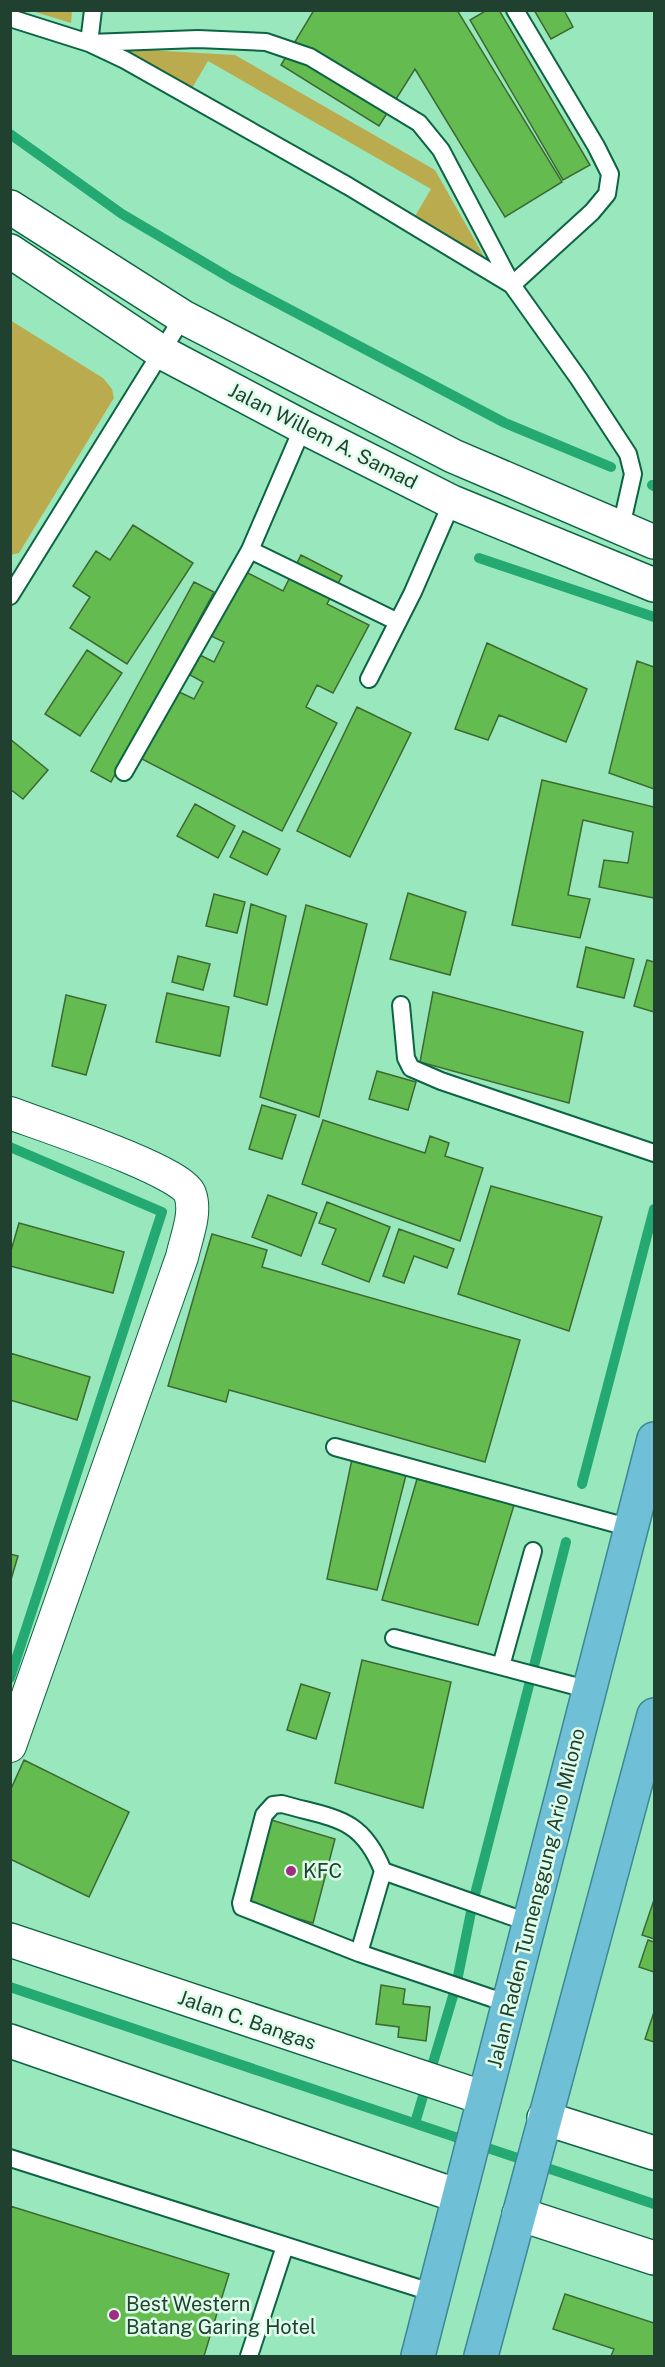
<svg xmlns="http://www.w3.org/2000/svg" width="665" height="2367" font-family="'Public Sans',sans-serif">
<rect width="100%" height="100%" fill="#99e8bd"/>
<path fill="#bbab4f" d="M32 11H72L71 23Z
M114 48 235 55 435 170 491 269 414 218 431 189 208 61 191 90Z
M10 320 103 378 112 389 114 398 19 553 11 555Z"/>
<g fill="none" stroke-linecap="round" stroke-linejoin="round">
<path stroke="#24a973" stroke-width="10" d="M10 134 122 214 232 279 505 423 611 467
M652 485 654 486
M479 558 654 617
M10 1147 162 1212 10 1678
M582 1484 654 1209
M10 1987 654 2204
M415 2123 456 1986 473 1902 566 1542"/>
</g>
<path fill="#64bb4f" stroke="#3d6932" stroke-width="1.5" d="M314 10H457L562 182 505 217 415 69 379 126 281 65Z
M487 10H499L590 165 563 180 470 20Z
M534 10H567L565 12 573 27 551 39Z
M133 525 193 563 127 664 70 628 90 597 73 586 96 551 110 560Z
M301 555 342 576 327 604 369 625 333 693 317 685 306 707 337 723 282 831 140 758 175 690 194 699 203 682 190 675 200 655 214 662 224 642 211 636 244 571 283 591Z
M194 582 214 592 111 782 91 771Z
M487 643 587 689 566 742 499 715 488 740 455 729Z
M87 650 122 673 80 736 45 714Z
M637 661 654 667V789L609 773Z
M357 707 411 733 350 857 297 831Z
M10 739 48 770 23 799 10 789Z
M542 780 654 807V898L599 887 604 860 628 863 633 832 583 820 568 895 590 899 580 938 512 925Z
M195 804 235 826 218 858 177 836Z
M243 831 280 849 267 875 230 857Z
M408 893 466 912 450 975 390 959Z
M214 894 245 902 237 933 206 926Z
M251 904 286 916 267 1005 234 996Z
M306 905 367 924 319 1117 260 1097Z
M586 947 634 959 624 998 577 987Z
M178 956 210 964 203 990 172 982Z
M647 960 654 962V1012L634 1006Z
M433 992 583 1032 569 1103 420 1062Z
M167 993 229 1007 220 1056 156 1042Z
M66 995 106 1005 86 1075 52 1066Z
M377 1071 416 1082 408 1110 369 1099Z
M262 1105 296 1115 282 1159 249 1149Z
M323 1120 425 1153 430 1136 449 1143 445 1156 483 1168 460 1241 302 1184Z
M491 1186 602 1217 569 1331 458 1294Z
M268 1195 317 1213 301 1256 252 1237Z
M327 1202 390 1227 369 1282 322 1264 336 1229 319 1223Z
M19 1223 124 1252 113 1293 10 1266V1254Z
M399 1229 454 1249 447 1268 414 1256 404 1283 383 1276Z
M212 1234 267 1250 262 1267 520 1340 485 1462 229 1390 226 1402 168 1386Z
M10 1353 90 1377 77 1420 10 1400Z
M352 1459 406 1475 377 1590 327 1579Z
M417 1479 514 1505 478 1625 382 1600Z
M10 1554 18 1556 10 1583Z
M362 1660 451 1682 423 1808 335 1783Z
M301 1684 330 1693 316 1739 287 1730Z
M24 1760 129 1812 89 1897 10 1859V1791Z
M268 1819 335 1839 313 1923 246 1904Z
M654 1900V1939L642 1935Z
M648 1940 654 1942V1972L639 1967Z
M381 1985 405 1989 403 2004 430 2007 426 2041 398 2037 399 2027 376 2024Z
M654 2012V2042L645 2039Z
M10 2206 229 2274 204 2356H10Z
M565 2294 654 2323V2356H611L614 2349 553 2329Z"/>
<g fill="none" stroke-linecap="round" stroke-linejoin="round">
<g stroke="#0c6542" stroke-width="20">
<path id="service" d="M93 10 89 43 198 39 266 42 310 57 419 123 441 150 512 285 592 212 607 194 610 174 596 146 515 10
M10 18 89 43 125 60 348 186 512 285 579 379 628 454 633 474 621 527
M250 550 398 622
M10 596 183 317
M369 679 413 592 452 502
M124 772 250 550 303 427
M401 1005 406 1058 411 1068 441 1081 654 1153
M335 1447 631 1528
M394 1638 590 1690
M501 1666 533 1551
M359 1953 242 1907 241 1903 264 1815 273 1805 282 1804C334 1819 361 1816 383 1871
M509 2004 359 1953 383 1871 530 1923
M10 2158 434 2293
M249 2356 285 2246"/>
</g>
<g stroke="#0c6542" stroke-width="34">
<path id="minor" d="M10 1113C39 1124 183 1171 190 1194 197 1213 186 1238 182 1257L10 1746"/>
</g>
<g stroke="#0c6542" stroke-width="36">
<path id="tertiary" d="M10 1940 484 2098
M10 2041 458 2196
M544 2118 654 2153
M519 2214 654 2258"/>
</g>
<g stroke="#0c6542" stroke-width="36">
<path id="secondary" d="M10 207 183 317 453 456 654 542
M10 251 163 353 303 427 452 502 654 585"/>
</g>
<g stroke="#3c8895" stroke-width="36">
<path id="trunk" d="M418 2356 654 1439
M481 2356 654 1715"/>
</g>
<use href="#service" stroke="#fff" stroke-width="16"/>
<use href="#minor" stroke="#fff" stroke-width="32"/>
<use href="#tertiary" stroke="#fff" stroke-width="33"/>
<use href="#secondary" stroke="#fff" stroke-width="33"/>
<use href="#trunk" stroke="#6fbfd6" stroke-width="33"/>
</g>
<g fill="#a22b84" stroke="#dffdeb" stroke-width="2">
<circle cx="291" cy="1871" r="6"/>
<circle cx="114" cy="2315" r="6"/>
</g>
<g text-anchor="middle" stroke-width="5" stroke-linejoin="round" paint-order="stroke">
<g font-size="20" fill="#204030" stroke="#dffdeb">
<text transform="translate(323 436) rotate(27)" y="7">Jalan Willem A. Samad</text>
<text transform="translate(536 1898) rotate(-76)" y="7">Jalan Raden Tumenggung Ario Milono</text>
<text transform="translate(247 2020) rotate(19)" y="7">Jalan C. Bangas</text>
</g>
<g font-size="20" fill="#204030" stroke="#dffdeb" text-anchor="start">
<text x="303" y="1878">KFC</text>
<text x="126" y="2311">Best Western<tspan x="126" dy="23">Batang Garing Hotel</tspan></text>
</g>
</g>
<rect width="665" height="2367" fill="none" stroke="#204030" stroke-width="24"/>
</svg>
